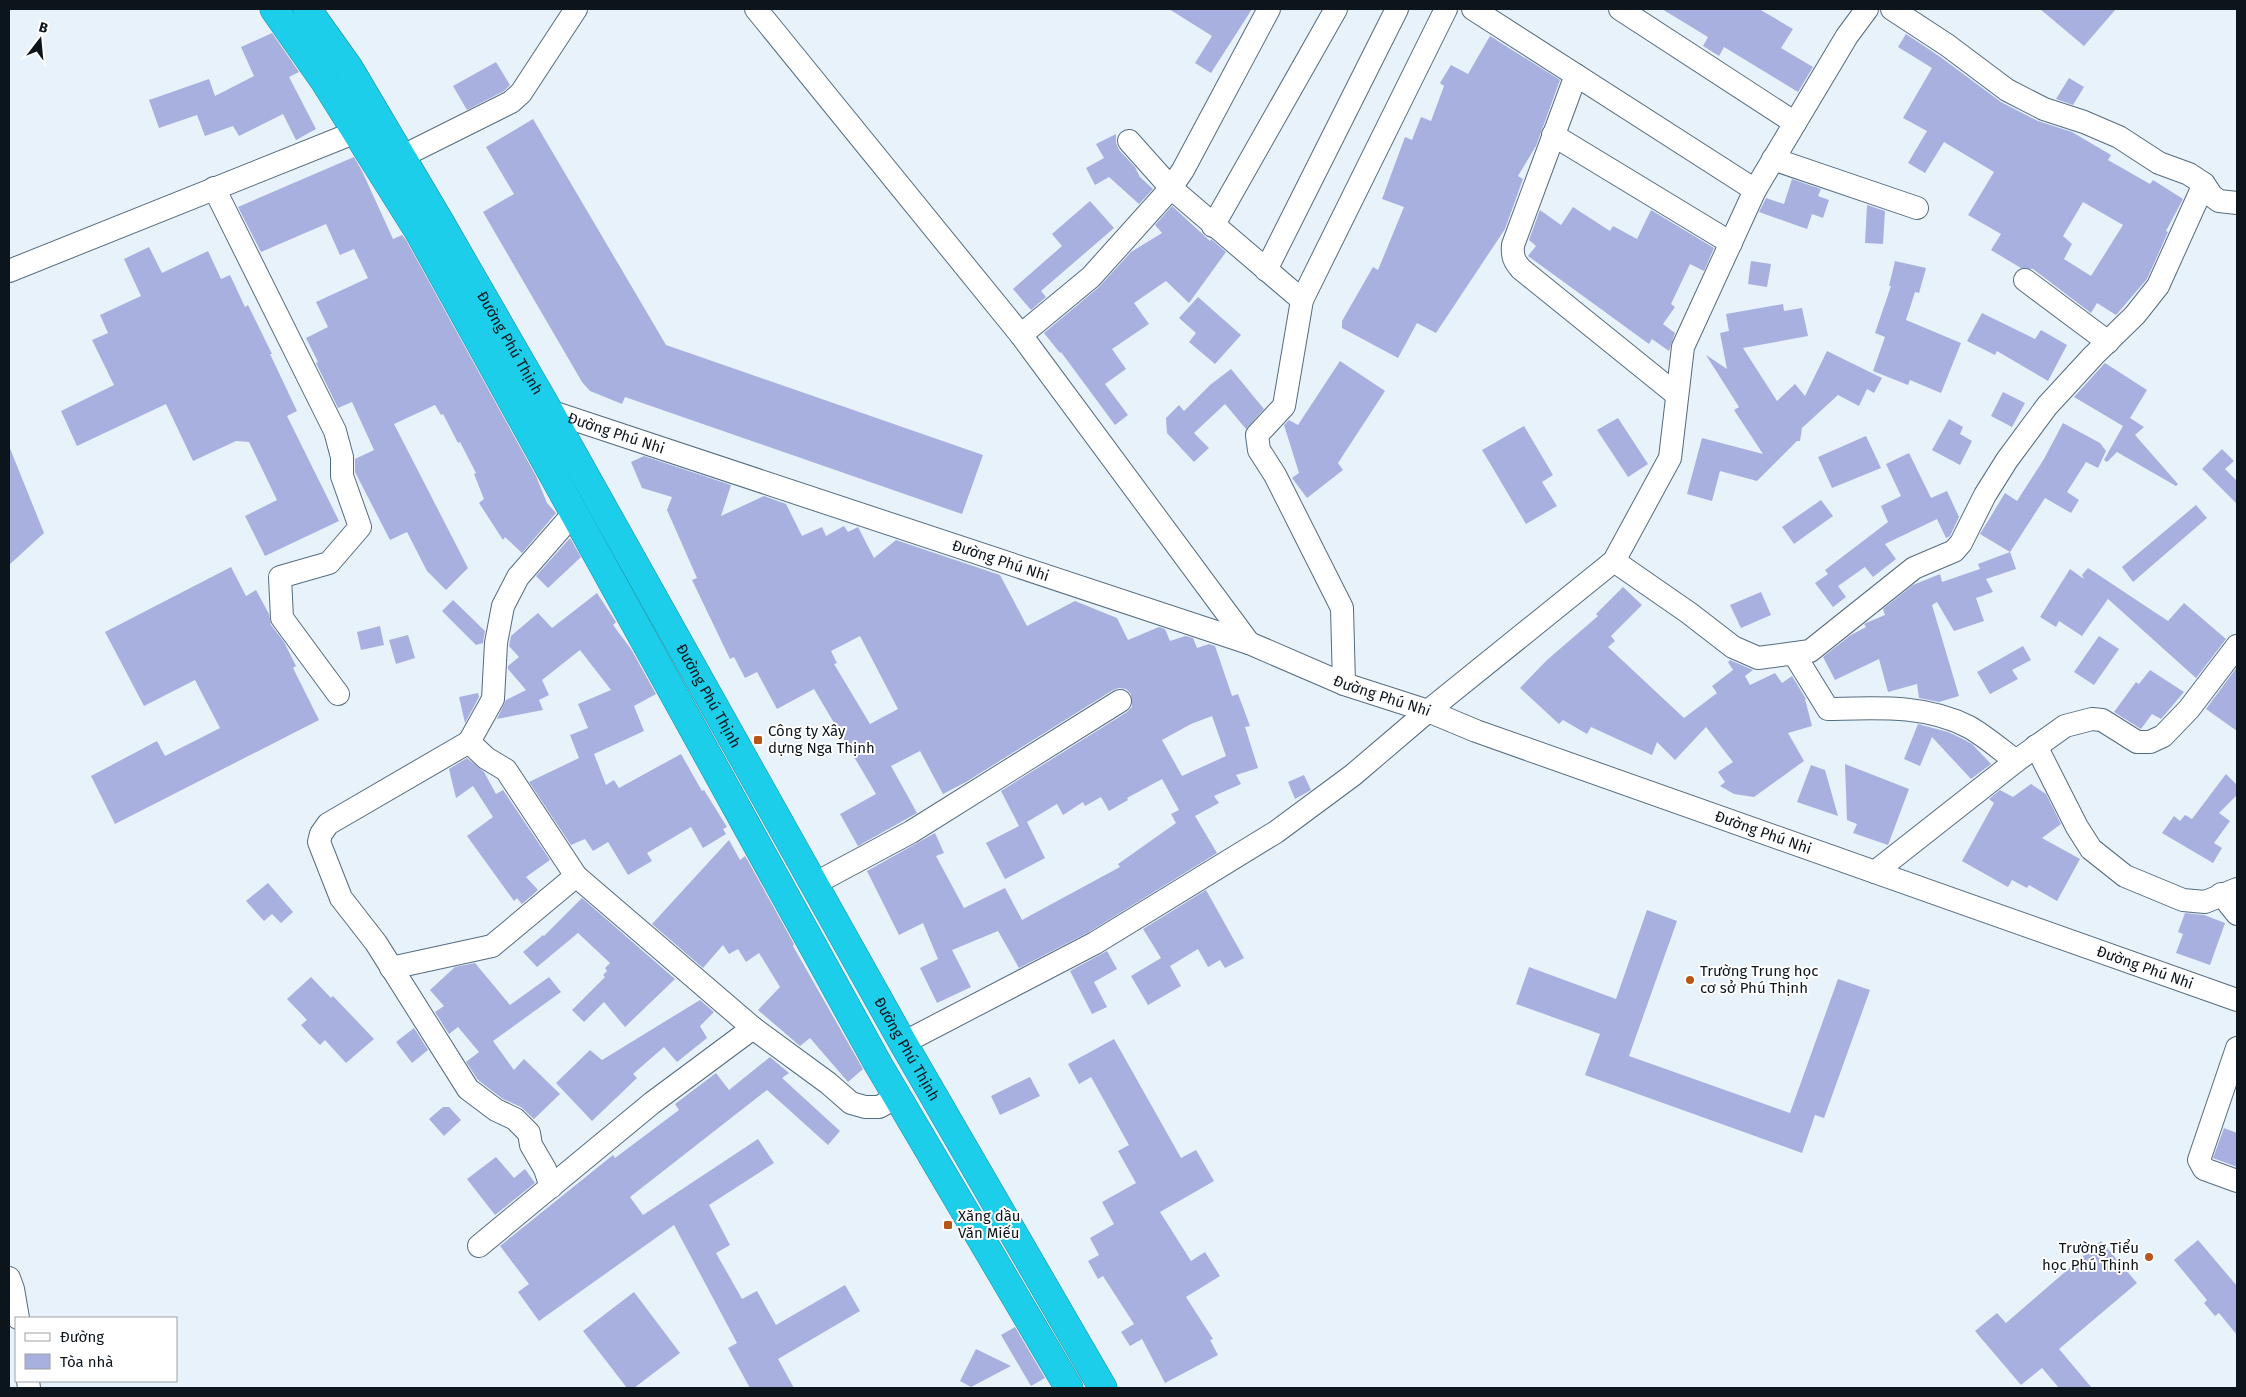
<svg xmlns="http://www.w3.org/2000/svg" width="2246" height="1397" font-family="'Fira Sans',sans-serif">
<rect width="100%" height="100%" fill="#e8f2fb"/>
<path fill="#a8b0e0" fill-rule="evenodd" d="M1169 9H1252L1211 73 1195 63 1212 36Z
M1662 9H1759L1793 29 1781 48 1813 67 1798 92 1724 47 1719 56 1703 46 1708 37Z
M2040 9H2116L2084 46Z
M272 33 299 72 289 77 316 129 296 140 283 114 239 136 233 126 205 136 197 115 159 128 149 100 209 79 215 96 254 76 241 47Z
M1906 34 1939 56 2001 102 2038 121 2072 132 2111 155 2108 160 2150 184 2153 180 2183 199 2166 231 2168 232 2147 279 2116 315 2097 303 2091 313 2033 269 2021 268 1991 250 2001 234 1968 215 1994 172 1944 142 1925 173 1908 163 1927 131 1903 118 1932 68 1898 47ZM2083 202 2123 225 2091 276 2064 259 2072 244 2063 236Z
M1490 36 1560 80 1536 146 1518 176 1523 179 1505 229 1436 333 1417 323 1398 358 1342 328V321L1373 267 1378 270 1404 207 1382 199 1405 137 1412 140 1421 117 1431 121 1444 86 1440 83 1451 65 1468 74Z
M496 62 510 85 504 91 467 110 453 86Z
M2069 78 2084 87 2073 105 2056 99Z
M533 119 666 345 983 455 962 514 625 397 622 404 590 391 582 382 483 212 514 194 486 147Z
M1116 134V143L1119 150 1135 167 1140 177 1153 189 1139 204 1109 177 1095 185 1086 168 1104 158 1096 144Z
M354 157 362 171 393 239 402 235 406 240 536 476 547 503 556 513 522 553 505 537 503 540 479 503 484 499 474 474 476 473 460 442 458 443 443 414 441 415 435 405 394 424 468 568 446 590 427 571 407 532 390 540 355 472V459L374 450 352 402 338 408 316 363 318 362 306 338 328 327 316 302 368 278 354 249 340 255 326 224 261 252 238 207Z
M1792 179 1821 189 1818 196 1829 200 1823 218 1812 214 1807 229 1759 212 1766 198 1784 204Z
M1090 201 1114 228 1041 291 1046 297 1031 310 1013 289 1062 246 1052 234Z
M1867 205 1885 211 1883 244 1865 243Z
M1172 206 1210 241 1211 239 1226 252 1189 303 1166 281 1134 303 1149 324 1112 349 1126 369 1105 384 1128 415 1115 425 1061 352 1060 353 1044 333 1099 287 1131 252 1162 233 1155 225Z
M1573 207 1610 231 1613 226 1637 239 1651 210 1714 248 1704 271 1690 264 1671 304 1675 307 1663 324 1675 333 1669 351 1652 339 1649 344 1528 256 1536 246 1529 240 1540 210 1561 225Z
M149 247 162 273 208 251 221 279 230 275 245 307 248 305 272 354H270L297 411 287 416 339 521 265 556 245 516 277 500 249 442 236 441 193 461 166 404 77 446 61 411 114 385 92 340 108 333 100 315 141 296 124 259Z
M1751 261 1771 264 1767 287 1748 284Z
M1895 261 1926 268 1919 293 1915 292 1906 320 1961 343 1941 393 1910 380 1908 385 1873 371 1885 337 1875 333 1891 286H1889Z
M1198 297 1241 335 1215 364 1189 342 1196 333 1179 318Z
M1783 304 1784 311 1802 308 1808 336 1743 348 1777 401 1795 384 1805 396 1827 351 1882 378 1874 393 1867 389 1859 406 1838 395 1802 428 1800 441H1797L1757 481 1720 471 1712 501 1687 494 1702 438 1763 454 1734 410 1739 407 1706 355 1727 369 1720 333 1729 331 1726 314Z
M1982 313 2035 339 2041 330 2067 345 2048 381 1997 351 1995 355 1967 341Z
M1340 361 1385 391 1338 463 1343 470 1307 498 1292 478 1299 473 1284 425 1289 420 1298 425Z
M2105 363 2147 390 2130 418 2144 427 2135 435 2178 484 2176 486 2117 452 2107 462 2104 460 2123 426 2074 397Z
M1231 369 1264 409 1246 429 1225 404 1194 433 1209 448 1194 462 1167 433 1166 418 1179 405 1184 411 1210 385Z
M2003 392 2025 403 2012 427 1991 416Z
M1618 418 1648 464 1628 477 1597 430Z
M1949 419 1963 427 1960 434 1972 441 1960 465 1932 450Z
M2063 423 2100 443 2106 451 2098 468 2086 462 2067 492 2079 500 2071 513 2045 498 2010 552 1980 534 2005 493 2017 501 2044 459Z
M1524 426 1553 475 1542 482 1557 506 1526 524 1482 450Z
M1866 436 1881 468 1832 488 1818 457Z
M9 446 44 533 9 565Z
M2222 449 2234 461 2225 469 2237 481V504L2202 469Z
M1909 453 1931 498 1947 491 1959 517 1950 536 1946 538 1937 519 1885 544 1896 559 1873 577 1865 567 1838 586 1846 597 1833 607 1815 583 1828 574 1825 570 1888 522 1881 506 1901 496 1886 464Z
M644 456 731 485 721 516 764 496 786 504 802 536 822 527 826 536 844 526 848 532 858 527 874 558 896 540 1000 575 1027 626 1075 601 1117 618 1128 640 1159 627 1165 629 1170 641 1185 636 1193 638 1197 648 1209 644 1215 646 1232 696 1238 694 1250 726 1245 727 1258 768 1236 775 1241 784 1214 796 1219 803 1195 816 1217 853 1089 932 1019 968 998 931 952 950 971 987 937 1003 920 968 938 959 923 923 899 935 867 871 935 833 944 853 936 856 964 908 1005 888 1022 920 1120 867 1118 864 1176 823 1171 814 1179 810 1162 779 1127 798 1128 800 1109 811 1101 797 1085 806 1083 802 1063 815 1057 804 1027 822 1045 858 1005 879 986 843 1019 826 1001 791 1127 712 1132 707 1131 694 1126 689 1119 688 1113 690 966 782 943 794 920 751 891 766 917 813 858 846 840 814 876 794 814 689 777 709 757 672 745 678 734 657 730 659 692 580 697 578 667 510 672 497 642 488 631 462ZM860 636 898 709 870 724 834 664 837 663 831 651ZM1212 716 1226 756 1182 776 1162 740 1191 724Z
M1821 500 1833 516 1794 544 1782 527Z
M2196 505 2207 518 2133 582 2122 567Z
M570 538 581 557 548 588 536 576Z
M2010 552 2016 569 1986 579 1993 592 1976 598 1984 621 1954 631 1937 602 1932 605 1959 696 1939 702 1919 698 1917 684 1888 692 1879 659 1835 680 1823 657 1851 635 1866 627 1864 624 1866 623 1885 615 1883 609 1913 585 1940 574 1942 582 1980 569 1978 564Z
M231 567 246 596 256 590 269 614 271 625 284 642 296 666 293 668 319 720 115 824 91 776 157 741 165 756 220 728 195 680 144 706 105 632Z
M2088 568 2168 621 2184 603 2226 639 2196 678 2108 599 2082 636 2059 621 2056 627 2040 617 2070 569 2084 579 2082 575Z
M1623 587 1642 605 1611 636 1615 641 1608 647 1684 718 1717 693 1712 686 1733 670 1728 662 1730 660 1753 670 1745 676 1750 685 1775 673 1782 683 1792 676 1806 699H1805L1812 726 1788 733 1804 761 1754 797 1734 794 1720 786 1725 782 1718 772 1733 762 1706 727 1675 760 1657 742 1652 755 1591 727 1587 734 1563 720 1559 724 1520 688 1547 660 1598 616 1596 614Z
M1761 592 1771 615 1741 628 1730 605Z
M597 593 616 622 613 625 631 649 656 694 634 706 644 731 594 754 606 785 614 780 619 788 681 754 702 791 704 790 727 827 723 829 726 834 703 848 691 827 647 853 652 861 628 875 608 842 593 851 585 839 571 845 529 782 579 758 570 735 588 728 578 704 611 690 580 650 542 680 549 695 539 700 543 710 497 719 506 700 526 690 508 669V666L519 657 509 646 511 636 538 613 552 628Z
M453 600 485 631 483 643 476 645 442 611Z
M380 626 384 645 361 650 357 632Z
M408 635 415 658 396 664 389 640Z
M2099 636 2119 649 2094 685 2074 672Z
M2023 646 2031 660 2012 670 2018 679 1990 694 1977 672Z
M2237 667V731L2206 709Z
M2150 670 2184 692 2161 719 2152 714 2141 729 2114 712 2136 682 2139 684Z
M478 693 479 697 465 723 459 697Z
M1918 724 1948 732 1963 739 1972 744 1991 764 1971 779 1932 737 1920 766 1904 759Z
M467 758 484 772 496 794 503 790 550 860 526 877 538 890 522 904 517 898 514 901 467 836 493 817 473 786 456 798 449 769Z
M1845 764 1909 789 1888 845 1853 833 1857 824 1847 820Z
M1811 765 1825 770 1838 816 1797 802Z
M2226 774 2237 785V795L2219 813 2230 821 2214 843 2222 848 2213 863 2162 833 2174 816 2180 821 2185 815 2192 819Z
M1304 775 1311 790 1295 799 1288 782Z
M2031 784 2046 794 2061 824 2042 838 2080 859 2057 901 2029 885 2027 888 2012 880 2008 887 1962 861 1994 803 1989 799 2000 790 2013 797Z
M729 840 740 860 745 856 748 861 794 944 793 946 863 1069 848 1082 810 1038 800 1046 758 1010 780 987 759 953 746 962 738 949 729 954 723 945 703 968 652 924Z
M268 883 293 912 281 923 272 914 264 921 246 901Z
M1206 890 1244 958 1225 968 1220 960 1208 967 1198 949 1170 966 1181 986 1148 1005 1131 976 1161 958 1143 929Z
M582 898 675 979 625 1027 604 1002 584 1022 572 1010 605 977 603 975 607 971 605 968 610 963 578 933 537 967 523 952 543 935 544 936Z
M1647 910 1677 921 1629 1056 1790 1113 1838 979 1870 990 1824 1118 1815 1115 1802 1153 1585 1075 1600 1034 1516 1004 1529 967 1616 999Z
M2185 913 2204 915 2225 923 2210 965 2176 953 2183 934 2178 932Z
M1107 951 1117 969 1094 982 1107 1007 1092 1014 1070 971Z
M475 963 510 1005 549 977 561 992 493 1041 514 1070 524 1059 560 1094 534 1119 521 1107 503 1099 478 1080 466 1062 479 1052 458 1027 449 1034 435 1012 444 1006 430 990 455 967Z
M311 977 331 998 333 996 374 1039 346 1063 325 1040 320 1045 310 1035 301 1025 307 1020 287 999Z
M700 1000 714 1012 700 1026 707 1038 677 1062 664 1047 633 1074 637 1078 592 1121 556 1083 590 1050 602 1060Z
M414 1028 428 1050 412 1063 396 1042Z
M1114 1039 1181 1158 1196 1150 1214 1181 1160 1212 1191 1261 1205 1252 1220 1276 1186 1297 1213 1339 1210 1340 1218 1355 1165 1383 1142 1339 1130 1346 1121 1332 1134 1324 1103 1276 1098 1279 1088 1261 1099 1255 1090 1238 1114 1224 1102 1202 1136 1183 1118 1151 1129 1145 1091 1077 1079 1084 1068 1064Z
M770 1057 789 1073 782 1078 840 1131 828 1145 767 1090 630 1197 643 1215 758 1139 774 1163 709 1205 730 1245 716 1253 742 1299 757 1291 776 1325 845 1285 860 1311 778 1359 794 1388H750L728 1348 737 1343 674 1225 539 1321 518 1292 529 1284 500 1246 613 1155 615 1158 679 1110 675 1104 716 1073 729 1090Z
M1030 1077 1040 1096 1000 1115 991 1096Z
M443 1107H449L461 1120 444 1136 429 1119Z
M2224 1128 2237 1133V1167L2213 1158Z
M496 1157 514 1178 525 1169 535 1183 495 1215 467 1179Z
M2198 1240 2237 1286V1335L2219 1313 2215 1316 2204 1303 2207 1300 2174 1260Z
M2101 1241 2137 1283 2059 1349 2092 1388H2059L2042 1368 2021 1385 1975 1331 1997 1313 2006 1323Z
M634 1292 680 1353 634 1388H627L583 1331Z
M1015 1327 1045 1378 1031 1386 1001 1335Z
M976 1349 1011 1366 971 1387 960 1381Z"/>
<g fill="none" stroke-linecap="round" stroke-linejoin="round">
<g stroke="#556c7f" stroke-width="24">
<g id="minor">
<path d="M756 9 1021 335 1249 643"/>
<path d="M1473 9 1755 190"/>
<path d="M1620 9 1795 123"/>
<path d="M1892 9 1947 45 2007 90 2044 109 2084 122 2119 137 2159 163 2189 174 2204 184 2212 196 2219 201 2237 203"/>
<path d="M1576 75 1513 245C1512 256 1514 261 1521 269L1677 395"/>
<path d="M1553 135 1731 243"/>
<path d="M1129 141 1171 188 1302 300"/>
<path d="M401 157 511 102 521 93 576 9"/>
<path d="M1773 159 1917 208"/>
<path d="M214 188 335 431 342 457V476L360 527 329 563 280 577 282 618 338 694"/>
<path d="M1213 226 1336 9"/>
<path d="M1266 270 1397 9"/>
<path d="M9 271 356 132"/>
<path d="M2025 280 2108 342"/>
<path d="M1021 335 1091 277 1171 188 1183 170 1269 9"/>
<path id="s1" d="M540 416 549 411 1249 643 1344 684 1428 711 1476 731 2237 1000"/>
<path d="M574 513 518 577 503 606 496 643 493 699 469 742 486 758 506 770 576 876 753 1028 828 1083 851 1103 865 1107H879L897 1097"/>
<path d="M1614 561 1689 613 1733 647 1758 658 1810 651 1914 568 1954 551 1961 543 1985 495 2007 460 2047 406 2094 355 2135 315 2158 286 2204 184"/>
<path d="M1794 654 1828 709C1876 708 1925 704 1969 727 1985 736 2001 750 2016 761"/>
<path d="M1344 684 1342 608 1275 475 1259 450 1257 435 1284 406 1302 300 1446 9"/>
<path d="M469 742 328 824 321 834 319 842 341 898 376 943 468 1089 496 1110 515 1119 529 1133 531 1145 545 1169 551 1187"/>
<path d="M2036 746 2077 827 2091 849 2125 876 2183 900 2205 902 2237 889"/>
<path d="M1875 872 2016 761 2065 726 2092 719 2102 720 2137 742H2150L2163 736 2189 709 2237 646"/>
<path d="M814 884 911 832 1120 701"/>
<path d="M2221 894 2237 914"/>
<path d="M391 968 492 946 576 876"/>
<path d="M903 1043 1095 943 1276 832 1353 775 1428 711 1614 561 1670 458 1683 347 1755 190 1847 36 1867 9"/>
<path d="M2237 1048 2199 1160 2204 1169 2237 1181"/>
<path d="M479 1246 652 1103 753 1028"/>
<path d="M9 1278 13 1289 18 1318"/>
<path d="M28 1381 29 1388"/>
</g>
</g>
<g stroke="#178da2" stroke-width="29">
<g id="highway">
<path d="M274 9 325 82 419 232 878 1064 1069 1388"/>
<path id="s2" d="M307 9 349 68 440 222 549 411 903 1043 1103 1388"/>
</g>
</g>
<use href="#minor" stroke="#fff" stroke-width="22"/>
<use href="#highway" stroke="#1dceea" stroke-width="28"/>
</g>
<g fill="#b8561a" stroke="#fff" stroke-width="2">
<rect x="753" y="735" width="10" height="10" rx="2.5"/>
<circle cx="1690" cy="980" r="5"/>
<rect x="943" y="1220" width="10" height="10" rx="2.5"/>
<circle cx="2149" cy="1257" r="5"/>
</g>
<g text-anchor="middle" stroke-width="4" stroke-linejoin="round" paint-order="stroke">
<g font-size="15" fill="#0c151c" stroke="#fff">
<text dy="5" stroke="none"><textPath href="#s2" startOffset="391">Đường Phú Thịnh</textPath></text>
<text dy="5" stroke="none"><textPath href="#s1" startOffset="81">Đường Phú Nhi</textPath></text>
<text dy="5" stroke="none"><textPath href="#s1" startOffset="486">Đường Phú Nhi</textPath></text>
<text dy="5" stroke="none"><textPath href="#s2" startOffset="796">Đường Phú Thịnh</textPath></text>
<text dy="5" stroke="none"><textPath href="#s1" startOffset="891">Đường Phú Nhi</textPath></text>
<text dy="5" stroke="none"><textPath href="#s1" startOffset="1296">Đường Phú Nhi</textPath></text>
<text dy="5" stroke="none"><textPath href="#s1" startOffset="1701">Đường Phú Nhi</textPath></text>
<text dy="5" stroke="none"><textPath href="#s2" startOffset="1201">Đường Phú Thịnh</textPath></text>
</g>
<g font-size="15" fill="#0c151c" stroke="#fff" text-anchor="start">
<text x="768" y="736">Công ty Xây<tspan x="768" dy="17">dựng Nga Thịnh</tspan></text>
<text x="1700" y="976">Trường Trung học<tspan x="1700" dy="17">cơ sở Phú Thịnh</tspan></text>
<text x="958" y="1221">Xăng dầu<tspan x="958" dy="17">Văn Miếu</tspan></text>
<text x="2139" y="1253" text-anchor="end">Trường Tiểu<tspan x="2139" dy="17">học Phú Thịnh</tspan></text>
</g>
</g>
<rect width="2246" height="1397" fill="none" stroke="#0c151c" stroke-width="20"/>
<rect x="15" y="1317" width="162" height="65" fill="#ffffff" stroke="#9ea1a4"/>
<rect x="25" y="1333" width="25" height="8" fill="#ffffff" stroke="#9ea1a4"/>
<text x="60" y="1342" font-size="15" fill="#0c151c">Đường</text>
<rect x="25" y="1354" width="25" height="15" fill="#a8b0e0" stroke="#9ea1a4"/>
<text x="60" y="1367" font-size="15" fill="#0c151c">Tòa nhà</text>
<g transform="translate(40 40) rotate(16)" stroke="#ffffff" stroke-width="4" paint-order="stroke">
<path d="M0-4L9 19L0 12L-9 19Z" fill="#0c151c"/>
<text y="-8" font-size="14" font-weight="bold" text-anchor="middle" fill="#0c151c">B</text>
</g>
</svg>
